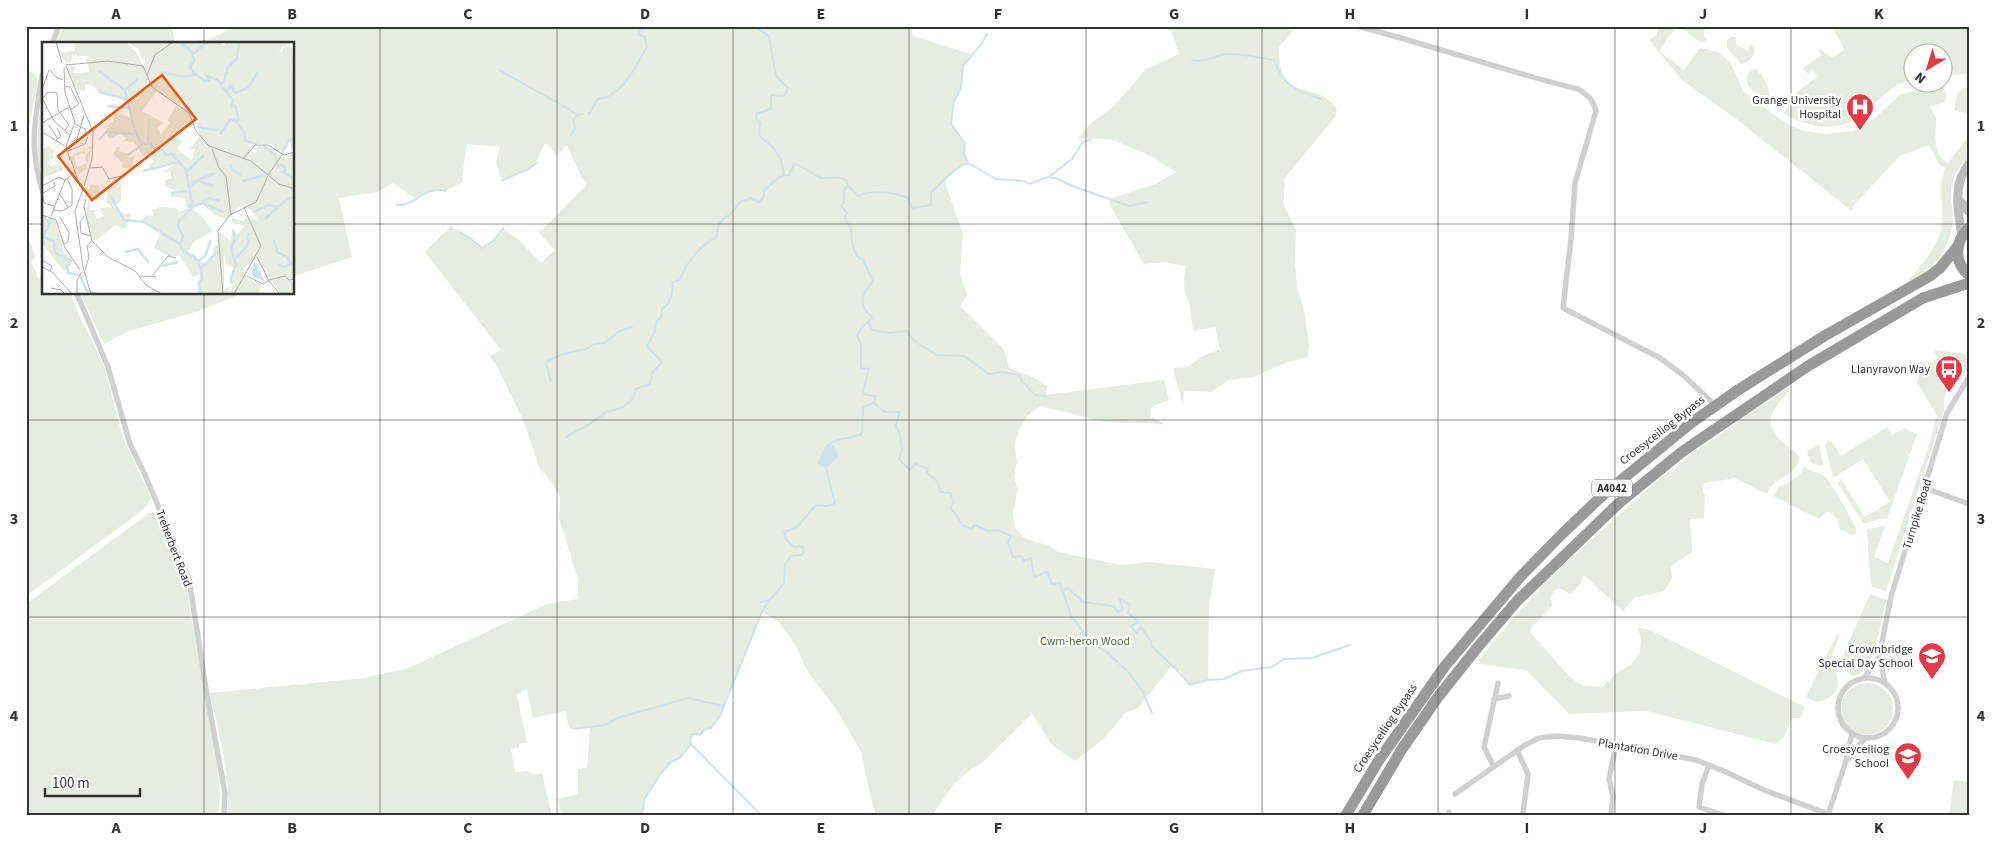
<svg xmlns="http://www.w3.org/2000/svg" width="1995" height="841" font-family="'Source Sans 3',sans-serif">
<rect width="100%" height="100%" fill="#fff"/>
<path fill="#e6ecdf" d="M63 26H172L175 44H55Z
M254 26H910L913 36 971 54 963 66 961 88 954 101 951 124 965 143 964 153 968 163C959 166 952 174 944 179L963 235 960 274 967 295 960 306 1004 350 1009 368 1034 378 1047 386 1046 395 1164 380 1169 400 1153 406 1150 410 1151 417 1165 424 1104 422 1040 406 1027 416 1019 431 1014 445 1017 461 1014 478 1018 489 1013 513 1015 527 1023 537 1034 542 1049 545 1058 552 1120 565 1150 562 1215 569 1209 607 1208 680 1190 685 1180 671 1171 667 1138 708 1125 713 1106 737 1075 761 1052 745 1032 714 983 762 971 769 954 784 932 815H876L870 795 861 751 836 709 808 672 793 641 779 622 762 612 720 716 711 728 705 729 700 735 693 734 690 739 691 744 680 758 671 762 662 772 645 798 642 815H561L558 799 578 794V769L587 768 590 727 569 729 565 711 533 718 527 689 517 695 527 743 519 744V748L511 749 515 772 528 771 534 775 542 773 552 815H227C232 777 218 731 210 693L364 678 406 669 547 604 578 599V579L559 518 560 496 552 483 540 469 524 422 497 366 490 356 501 350 425 252 451 226 470 238 482 248 494 240 503 228 520 241 541 263 555 250 539 233 587 184 582 178 568 147 566 145 557 156 548 144H544C540 154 536 167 525 172 515 176 513 174 502 181L496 162 500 147 467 144 462 177 463 182 445 191C436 189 423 193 416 199L393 183 377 192 339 198 352 257 294 276V44H179L211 39 229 29 254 28Z
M1164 26H1281L1293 31 1279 47C1278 106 1317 78 1337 109L1335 117 1283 180 1285 184 1283 203 1296 230 1295 261 1297 287 1305 315 1309 343 1308 357 1288 362 1253 377 1228 380 1212 392 1184 391 1183 406 1173 368 1187 367 1201 357 1220 349 1215 327 1193 331 1189 301C1182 292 1184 278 1186 266L1164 262 1144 264 1111 207 1109 199 1156 184 1176 172 1149 155 1110 139 1078 138 1091 123 1113 107 1146 69 1179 54 1172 32Z
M1658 26H1677L1659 51 1684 70 1700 48 1718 52 1730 62 1743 91 1774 115 1791 126 1804 131 1825 134 1854 131 1877 116 1901 94 1935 86 1943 88 1946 93 1945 103 1930 106C1932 111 1936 115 1936 120 1936 135 1932 155 1948 163L1969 136V157C1961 165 1954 173 1952 183 1949 195 1953 206 1953 218 1953 238 1940 264 1922 275 1918 278 1912 279 1908 281 1919 268 1941 243 1942 225 1944 205 1937 188 1945 168L1939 164 1929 145 1900 156 1853 206 1852 211 1735 118 1683 81 1649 40 1657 35Z
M1679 26H1705L1704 35 1707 41 1701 43Z
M1838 26H1969V74L1943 75 1942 52H1912V79C1889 86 1883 97 1866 112 1842 133 1809 129 1783 113L1797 92 1817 77 1813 71 1808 74 1803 68 1821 55 1818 51 1820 49 1832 58 1844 50 1841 42 1834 32Z
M1732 36 1736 37V44L1748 51 1750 44 1754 47C1756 55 1749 63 1741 64L1727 48V40Z
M1754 68C1766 78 1770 88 1770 104 1758 96 1734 81 1754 68Z
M26 69 35 74 38 80 29 128 30 167 26 168Z
M44 87V185C33 152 38 121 44 87Z
M1969 87V114L1954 110 1957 95 1963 88Z
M26 231 36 258 31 261 38 278 44 276V294H71L76 309 103 363 123 438 151 498 143 510 26 596Z
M81 294H241L196 312 129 331 104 344Z
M1937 350 1965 354C1978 369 1954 380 1947 390 1944 395 1944 403 1944 410L1886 591 1872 587 1870 579 1867 529 1885 526 1874 557 1888 563 1927 451 1937 416 1917 382 1923 361 1927 365 1938 358 1934 352Z
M1788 388 1789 391C1771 411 1760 424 1785 444 1790 449 1796 451 1800 458 1794 480 1774 475 1767 494L1733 477 1731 479 1704 483 1703 492 1705 494 1704 518 1690 519 1692 552 1671 566 1672 579 1664 591 1634 598 1623 611 1584 575 1580 585 1570 594 1559 588C1551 592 1551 597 1552 606L1531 628 1530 632 1568 675 1581 685 1602 687 1618 672 1632 664 1640 653 1641 638 1637 627 1650 630 1805 707 1800 718H1792L1784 737 1776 744 1647 711 1569 714 1526 670 1480 664 1479 659 1524 606 1559 569 1668 471 1671 473 1693 452 1716 438 1752 410 1765 404Z
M1887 427 1892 435 1904 428 1917 434 1887 519C1879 517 1872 523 1863 523L1838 483 1841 479 1865 517 1890 502 1863 459 1833 478 1825 445 1828 440 1831 441 1841 456Z
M1819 444 1823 464 1822 466 1811 463 1807 454 1809 450Z
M1804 466C1810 473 1819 471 1825 477 1835 487 1848 514 1856 528V534L1853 536 1840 529 1837 519 1830 512H1826L1819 519 1773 496C1780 480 1799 484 1804 466Z
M156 512 183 577 187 591 217 765 220 791 218 815H26V604L149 513Z
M1870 594 1886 600C1880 621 1878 667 1854 676 1845 672 1842 669 1841 660Z
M1837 634 1840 635C1837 643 1831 652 1832 661 1832 668 1838 674 1838 680 1840 693 1827 701 1816 702L1806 697Z
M1841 709a26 26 0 1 1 52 0a26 26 0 1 1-52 0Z
M1954 780 1969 782V815H1949Z"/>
<path fill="#cfe2ee" d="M830 443 837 450 838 458 826 468 821 466 817 463 826 445Z"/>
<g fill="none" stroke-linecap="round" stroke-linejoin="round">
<path stroke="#cfe2ee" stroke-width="2" d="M753 26 769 36 776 76 788 88 784 96 771 95V109L756 114V118L760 123 759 135 774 149 781 160 784 175H789L794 164C805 166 809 173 819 177 827 181 833 174 846 180L848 185 844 190V202L841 206 847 213 845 218 851 229 852 244 857 256 863 260 873 281C867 288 859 299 864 308 866 312 870 314 872 318L862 327 857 336 861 344V368L869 369 862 394 875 396 874 403 863 407 862 434C851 438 839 438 830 443
M1192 60C1210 63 1212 55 1227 54 1243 53 1259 58 1274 60 1284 86 1295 91 1321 99
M499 70 567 108 577 115
M589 114 598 99C623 97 635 66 647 47L645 37 638 34 641 29H647L648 26
M571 135 575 129 574 119 577 115 583 114
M968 163 964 153 965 143 951 124 954 101 961 88 963 66 982 43 987 34
M1049 177 1072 159 1082 143 1091 139
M502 181C515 173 525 173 537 163
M848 186 858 196C874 189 892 192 908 198L912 208 931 205V193C940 184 956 166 968 163L996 179 1024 181 1029 184 1048 177 1058 179 1072 186 1129 206 1148 202
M397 205C414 207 425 185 445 191
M460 232 470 238 482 248 494 240 503 228
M869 323 872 330 889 333 907 331 913 340 937 355 964 356 989 374 1002 372 1019 375 1022 381 1035 395 1046 396
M551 381 546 364 548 361 563 354 586 349 595 344 604 343 620 331 632 327
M874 403 885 412H899L896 427 900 435 902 450 899 459 910 470 915 464 928 469 926 472 937 481 941 492 950 493 954 501 950 509 954 512 962 525 971 529 975 525 988 531 999 530 1011 536 1008 543 1013 557 1021 556 1024 561 1031 558 1034 577 1047 572 1052 584 1060 583 1062 591 1068 588 1083 602 1113 606 1118 612 1123 609 1119 598 1130 605 1128 613 1139 622 1131 626 1136 633 1141 627 1151 641V646C1165 658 1179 671 1190 685L1208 680 1224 679 1242 671 1272 667 1284 659 1312 658 1350 645
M566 437 590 424 606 412 621 408 632 400 636 389 650 384 652 373 662 362 647 346 655 331 656 322 661 317 662 309C672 303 672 293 673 282L680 280C685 265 700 244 716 238L719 224 724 218 731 214 740 202 750 198 759 202 764 197V190C772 185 775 178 784 175
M1063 591 1071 616 1091 642 1108 653 1129 673 1143 692 1152 713
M761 602 769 600
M574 729 605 725 618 718 688 698 723 706
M691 744 761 815
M642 815 645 798 662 772 671 762 680 758 691 744 690 739 693 734 700 735 705 729 711 728 720 716 762 612 769 600 784 584 785 565 791 556 801 555 804 552 802 546 794 547 786 539 784 532 797 527 816 505 828 506 835 503 826 468"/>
<path stroke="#d0d0d0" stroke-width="5.5" d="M1357 26C1431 45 1504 71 1578 89 1588 95 1593 100 1596 111L1575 183 1571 239 1563 308 1660 358 1683 375 1716 406
M52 44 59 26
M44 70C41 78 40 87 39 96 32 134 32 159 44 196
M77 294 108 367 130 444 145 475 189 579 207 695 225 793 224 815
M1925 488 1969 504
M1838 708a30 30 0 1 1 60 0a30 30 0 1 1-60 0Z
M1864 678 1879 657
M1885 683 1879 657 1891 597 1947 413 1969 377
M1494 699 1509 696
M1517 750 1528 774 1523 813 1525 815
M1848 759 1865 738
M1709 765 1702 784 1699 807 1723 815
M1494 767 1484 747 1498 683
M1455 794 1525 745 1539 738 1557 736 1580 738 1696 760 1726 772 1764 790 1828 814
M1448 815 1449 812
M1611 815 1613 796 1609 779 1616 745
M1828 815 1846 761 1852 733"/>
<path stroke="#bdbdbd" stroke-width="9" d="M1958 199 1969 212
M1962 236C1958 212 1952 184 1969 164"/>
<path stroke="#9a9a9a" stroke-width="11" d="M1969 228C1955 241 1953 262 1969 275
M1346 815 1379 760 1445 666 1521 576 1562 534 1603 495 1691 423 1738 390 1826 335 1930 276 1940 268 1958 246
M1363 815 1402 749 1438 697 1477 648 1517 601 1619 503 1683 451 1808 366 1923 298 1969 283"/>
</g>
<path fill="none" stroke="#333" stroke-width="1" stroke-opacity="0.55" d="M204 26V44M380 26V815M557 26V815M733 26V815M909 26V815M1086 26V815M1262 26V815M1438 26V815M1615 26V815M1791 26V815M26 224H44M294 224H1969M204 294V815M26 420H1969M26 617H1969"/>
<defs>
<g id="hospital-pin" transform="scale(1.4375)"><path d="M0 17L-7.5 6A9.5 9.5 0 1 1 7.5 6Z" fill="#e63946" stroke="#fff"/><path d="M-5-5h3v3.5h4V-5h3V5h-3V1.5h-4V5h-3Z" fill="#fff"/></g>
<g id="bus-pin" transform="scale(1.4375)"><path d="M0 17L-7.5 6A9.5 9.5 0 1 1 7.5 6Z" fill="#e63946" stroke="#fff"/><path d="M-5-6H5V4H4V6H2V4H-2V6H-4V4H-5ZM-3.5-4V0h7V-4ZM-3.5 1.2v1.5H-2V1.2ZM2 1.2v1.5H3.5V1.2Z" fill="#fff"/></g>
<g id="school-pin" transform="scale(1.4375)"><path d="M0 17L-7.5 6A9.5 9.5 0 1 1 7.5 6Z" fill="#e63946" stroke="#fff"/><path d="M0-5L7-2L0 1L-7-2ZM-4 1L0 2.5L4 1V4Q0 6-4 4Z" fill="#fff"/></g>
</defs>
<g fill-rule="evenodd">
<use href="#hospital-pin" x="1860" y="107"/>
<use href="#bus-pin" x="1949" y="369"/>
<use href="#school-pin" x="1932" y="656"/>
<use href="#school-pin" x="1908" y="756"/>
</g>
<g text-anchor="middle" stroke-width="5" stroke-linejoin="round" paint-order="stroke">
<rect fill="#fff" stroke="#707070" stroke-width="1" x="1592" y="479.5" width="40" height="17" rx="4"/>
<g font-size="11" font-weight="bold" fill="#333">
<text x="1612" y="492">A4042</text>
</g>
<g font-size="12" fill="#333" stroke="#fff" text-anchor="end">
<text x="1841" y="104">Grange University<tspan x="1841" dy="14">Hospital</tspan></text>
<text x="1930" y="373">Llanyravon Way</text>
<text x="1913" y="653">Crownbridge<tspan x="1913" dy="14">Special Day School</tspan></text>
<text x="1889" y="753">Croesyceiliog<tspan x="1889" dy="14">School</tspan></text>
</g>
<g font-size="12" fill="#333" stroke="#fff">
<text transform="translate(1662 430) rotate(-38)" y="4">Croesyceiliog Bypass</text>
<text transform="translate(1917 514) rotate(-73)" y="4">Turnpike Road</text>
<text transform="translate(174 548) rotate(69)" y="4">Treherbert Road</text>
<text transform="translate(1385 728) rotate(-56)" y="4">Croesyceiliog Bypass</text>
<text transform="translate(1638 749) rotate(10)" y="4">Plantation Drive</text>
</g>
<g font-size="12" fill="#56703f" stroke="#fff">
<text x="1085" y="645">Cwm-heron Wood</text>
</g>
</g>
<g transform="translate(42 42)">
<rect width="252" height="252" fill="#fff"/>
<path d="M32 0H84L95 11 102 26 103 18 99 16 97 7 85 0H178L183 4V0H251L240 5 237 9 240 10 244 3 251 7 252 0V26L247 31 252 27 253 234 249 238 252 241V252H239L217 222 221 219 216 215 201 226 204 235 219 242 217 252H156L158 232 151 235 138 214H126L112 206 119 190 99 179 106 173 112 174 110 168 117 165 134 166 137 170 144 167 143 157 128 154 133 148 123 144V138L130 136 128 129 119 131 136 120 110 129 106 123 112 120 105 112 101 114 92 100 83 99 77 104 84 97 80 91 68 97 63 91 67 81H71L72 69 89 76 88 62 84 57 57 50 48 42 43 43V49L35 48 25 25 34 24 31 31 48 30 44 19 47 14H31L28 21 21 17 19 10 33 9ZM115 49 135 63 125 78 128 81 119 92 115 86 122 81 100 69ZM153 73 158 93 148 107H153L150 118 135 107 140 99 136 97 140 86 143 82 148 86 151 84 149 75ZM247 98 251 110 242 117 227 105 217 104 211 108 216 109 213 111 206 106 208 102H230L237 109 246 106ZM159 161 173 173 185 178 197 165 210 168 218 181 214 176 208 179 205 173 202 179 190 176V181L203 184 195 193 190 185 189 199 176 189V202L170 207 174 220 170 217 164 222 146 210 152 200 171 189 159 173 150 167ZM182 212 184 222 194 227 189 235 192 242 187 251 189 244 182 247ZM0 94 1 107 6 104 12 108 11 116 5 120 8 124 19 123 22 128 3 135 0 140ZM50 103 44 127 36 133 33 125 37 139 27 115ZM44 106 49 107 43 114 45 121 35 125 32 114 43 111ZM76 104 78 106 77 109 88 112 86 116 92 114 91 122 95 123 92 126H80V120L71 112ZM79 140V159L73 164 79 171 89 172V178L94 181 87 178 83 187 73 183 54 199 49 196 44 170 47 155 43 144 47 148 49 142 68 145ZM57 143 65 148V160L70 165 58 166 61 171 57 170 62 174 55 177 52 170 55 169 57 166 55 162 56 168H48V160L58 157ZM8 174 14 180 21 209 29 219 22 229 0 201V176L6 179Z" fill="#e6ecdf" fill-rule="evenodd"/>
<path d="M212 219 222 237V239L210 234Z" fill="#cfe2ee"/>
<path fill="none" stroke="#cfe2ee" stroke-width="2.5" d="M138 0 150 10 152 19 148 25 152 31 163 39 167 38 165 34 176 38 180 44M150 13 165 0M57 29 83 48 92 86M119 30 142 35 155 32M181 42 186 25 195 17 197 0M180 45 191 58 190 64H193L197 78 194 79 202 89 204 99 215 102M83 48 96 37M185 49 189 44 193 51 206 46 216 30M57 50 84 57M65 64 87 66M156 83 160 86 177 88M93 88 97 98 103 102 109 101 110 105 121 108 124 113 130 112 144 128 150 161 147 164 150 166 137 179 136 184 141 194 138 203 142 210 152 214 159 227 160 238 157 240 159 252M178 92 188 78 194 79M57 98 64 90 92 92M106 100 107 77M221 103 232 112 236 125 240 123 244 128 241 130 253 138M240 111 246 99 253 95M86 113 101 102M188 122 190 128 199 133M101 129 136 120M143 131 162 113M200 139 224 133M150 141 173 131M147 146 156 138 171 144M129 151 145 149M69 155 82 178 102 180 138 202M159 160 166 156 178 159M149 165 160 161 182 170M211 170 227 163 236 165M0 173 8 181 1 195 12 199 13 211 29 219 25 225 26 231 38 233 44 248 55 252M223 177 245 157 253 155M232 198 235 210 245 215 248 221M83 210 96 207 107 221M193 217 206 203 207 191M156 219 163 214 169 198M235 223 243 225 248 221 253 222M120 224 136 220M159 226 175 210M190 242 189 235 194 223 189 208 193 196 191 188"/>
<path fill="none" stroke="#adadad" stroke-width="1" d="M14 0 20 21M24 23 66 19 101 24 110 45 147 71 154 89 167 104 209 119 237 142 253 147M24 24 51 90 50 117 42 144M22 26 23 51 33 80 24 104M8 28 14 35 21 38M105 33 113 13 131 0M22 44 28 45 37 62 28 68M0 48 7 28M0 56 12 79 28 93M1 56 6 50 15 51 16 68 27 83 23 88M0 81 27 65M33 82 43 87 45 94M7 83 16 97M0 90 23 104M14 98 19 94 15 86M28 101 35 97 42 73M24 104 28 118V114M170 107 177 126 184 134 189 173M26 109 43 102 46 95M201 117 213 103H226L242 113 253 110M29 118 38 145M48 126 60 125 67 137 83 133M226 133 240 113M0 144 17 135 23 138M41 147 33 169 41 225 49 252M0 149 2 161 12 164M1 151 13 144 12 140M17 151 26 165M44 157 42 165 50 199 66 215 93 229 104 243 120 252M11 168 20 169 30 163V147L25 136M44 172 38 180 39 191 48 194M0 173 14 178 23 206 38 228M9 174 23 138 34 130M18 175 27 191 26 200 22 202M215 215 227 239M0 218 10 224 8 229M0 225 10 230 30 252M43 228 47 215 45 204 50 198M111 233 126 214 134 216M97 234 114 235M205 234 221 242 227 239 238 252M227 238 243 234 247 238 253 237M9 246 19 248 23 252M35 252V238L40 230M181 252 176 189 188 173 214 160 226 134M192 252 219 204 202 166"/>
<path fill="#e8590c" fill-opacity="0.15" stroke="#e8590c" stroke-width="2.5" d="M120 33 154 77 50 158 16 114Z"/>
<rect width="252" height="252" fill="none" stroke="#333" stroke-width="2.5"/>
</g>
<rect width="1995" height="841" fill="none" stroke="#ffffff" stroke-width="55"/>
<g transform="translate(1928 68) rotate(218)"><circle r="24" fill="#ffffff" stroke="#adadad"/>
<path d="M0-4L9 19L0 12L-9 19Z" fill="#e63946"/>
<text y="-8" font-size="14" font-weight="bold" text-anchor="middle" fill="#333333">N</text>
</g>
<path d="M45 788v8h95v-8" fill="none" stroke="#333333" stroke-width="2.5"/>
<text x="52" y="788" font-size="15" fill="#333333" stroke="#ffffff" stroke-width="4" paint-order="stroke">100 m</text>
<rect x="28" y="28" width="1940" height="786" fill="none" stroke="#333" stroke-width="2"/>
<g font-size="16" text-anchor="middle" font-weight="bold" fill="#333">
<text x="116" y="19">A</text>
<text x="292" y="19">B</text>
<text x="468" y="19">C</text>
<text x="645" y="19">D</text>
<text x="821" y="19">E</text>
<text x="998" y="19">F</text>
<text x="1174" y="19">G</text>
<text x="1350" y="19">H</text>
<text x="1527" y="19">I</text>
<text x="1703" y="19">J</text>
<text x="1879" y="19">K</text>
<text x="14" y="131">1</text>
<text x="1981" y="131">1</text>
<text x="14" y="328">2</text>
<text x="1981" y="328">2</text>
<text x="14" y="524">3</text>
<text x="1981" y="524">3</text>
<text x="14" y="721">4</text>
<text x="1981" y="721">4</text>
<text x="116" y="833">A</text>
<text x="292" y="833">B</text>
<text x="468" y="833">C</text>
<text x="645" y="833">D</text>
<text x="821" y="833">E</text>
<text x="998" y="833">F</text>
<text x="1174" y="833">G</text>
<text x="1350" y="833">H</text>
<text x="1527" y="833">I</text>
<text x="1703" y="833">J</text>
<text x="1879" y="833">K</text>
</g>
</svg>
